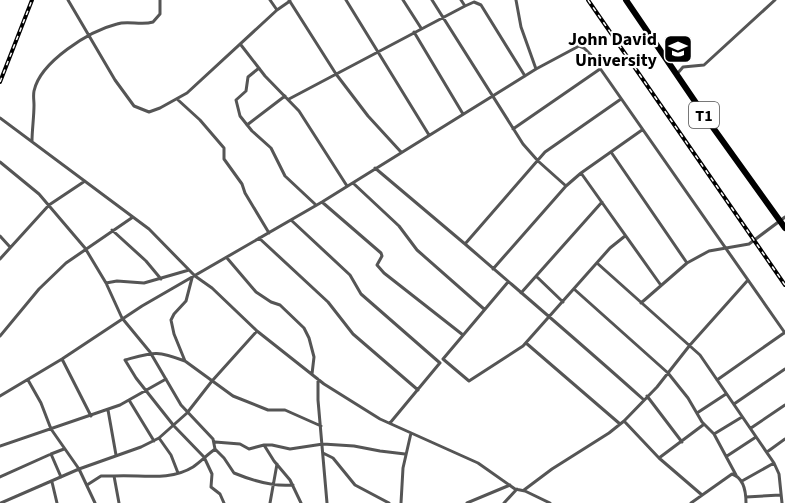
<svg xmlns="http://www.w3.org/2000/svg" width="785" height="503" font-family="'Source Sans 3',sans-serif">
<rect width="100%" height="100%" fill="#fff"/>
<g fill="none" stroke-linecap="round" stroke-linejoin="round">
<path stroke="#555" stroke-width="3" d="M68 0 115 80 134 106 149 112 160 108 187 93 277 10
M270 0 277 10 290 1
M289 0 336 74 368 116 401 152
M346 0 429 135
M403 0 421 28
M432 0 523 144 538 161 566 186
M461 0 465 6 474 2 481 5 525 76
M516 0 521 27 536 69
M414 32 463 114
M241 45 265 76 299 111 347 186
M259 68 248 77 246 91 236 100 240 116 252 131 271 148 285 176 316 205
M677 74 683 67 704 65 775 0
M177 99 200 120 224 148V159L242 184 245 193 269 233
M289 99 465 6
M621 99 545 152 465 244C525 296 585 347 644 400
M0 118 149 229 195 276 212 288 257 331 324 384 380 419 478 463 515 489 525 491 550 503
M247 125 285 96
M513 129 600 69
M32 141C32 130 34 117 34 105 34 100 33 96 34 91 40 62 89 31 117 24 128 20 141 26 153 22L160 14V0
M611 152 687 263
M0 162 39 194 85 248 106 283 122 318 150 352 181 405 213 439 215 449 224 458 234 473C251 480 274 487 293 485
M375 168 465 244
M581 173 660 284
M353 183 399 226 417 250 484 309
M322 202 381 253 382 256 377 265 384 273 463 335
M291 220 350 275 361 294 440 363
M112 230 146 261 161 279
M0 236 10 247
M259 238 328 302 353 334 418 390
M227 258 256 292 271 302 280 305 304 328 309 338 314 357 312 374
M0 259 49 205 85 181
M597 263 700 355 774 463 779 474 782 503
M493 269 566 186 581 173 642 130
M536 276 563 302
M192 278 186 301 174 314 171 320 174 334 185 361 233 396 268 410H285L321 426
M106 283 117 281 144 283 189 270
M574 289 668 373 688 398 702 422 714 434 742 417
M521 293 602 202
M641 303 687 263 709 251 749 244 785 217
M0 336 39 289 66 263 133 217
M526 343 620 424
M62 359 91 416
M443 359 469 381 523 346 610 248 625 236
M443 359 508 282
M185 361C156 350 154 352 125 360L136 378 174 426 204 457 212 474 211 487 220 494 224 503
M318 379V400L327 503
M28 380 41 403 51 429 79 469 95 503
M717 380 784 333
M0 396 62 359 142 306 322 202 536 69 579 46 584 48 590 54 785 333
M647 396 682 442
M129 400 154 441
M734 404 785 369
M108 410 116 455
M697 413 726 394
M624 421 659 458 702 495
M390 423 439 364
M751 428 785 405
M714 434 736 475
M159 438 171 455 178 473
M215 442 240 444 249 449 264 445H272L290 449 323 444 354 446 380 451 405 454
M264 445 274 461 290 480 301 503
M0 446 120 405 166 379
M767 452 785 439
M323 453 333 458 355 485 389 503
M51 454 64 449
M727 456 756 437
M659 458 703 425
M0 477 51 454 61 477
M742 481 774 463
M52 482 57 503
M87 485 101 476H114
M524 490 552 469 609 433 624 421 657 387 690 345 748 280
M746 497 780 495
M1 503 79 469 141 447 159 438 187 413 212 381 257 331
M119 503 114 476C139 474 169 482 193 467 200 462 207 455 215 449
M270 503 277 464
M401 503 403 468 411 433
M467 503 510 485
M504 503 517 489
M691 503 732 474C744 478 746 492 746 503"/>
<path stroke="#000" stroke-width="6" d="M626 0 709 122 785 228"/>
<g stroke="#000" stroke-width="4">
<path id="rail" d="M588 0 785 285
M0 82 32 0"/>
</g>
<use href="#rail" stroke="#fff" stroke-width="1.5" stroke-dasharray="4.5" stroke-linecap="butt"/>
</g>
<defs>
<g id="university-square" transform="scale(1.5)"><rect x="-9" y="-9" width="18" height="18" rx="4" fill="#000" stroke="#fff"/><path d="M0-5L7-2L0 1L-7-2ZM-4 1L0 2.5L4 1V4Q0 6-4 4Z" fill="#fff"/></g>
</defs>
<g fill-rule="evenodd">
<use href="#university-square" x="678" y="49"/>
</g>
<g text-anchor="middle" stroke-width="4.5" stroke-linejoin="round" paint-order="stroke">
<rect fill="#fff" stroke="#4c4c4c" stroke-width="1.5" x="689" y="102" width="30" height="26" rx="4.5"/>
<g font-size="16" font-weight="bold" fill="#000">
<text x="704" y="121">T1</text>
</g>
<g font-size="18" font-weight="bold" fill="#000" stroke="#fff" text-anchor="end">
<text x="657" y="45">John David<tspan x="657" dy="21">University</tspan></text>
</g>
</g>
</svg>
